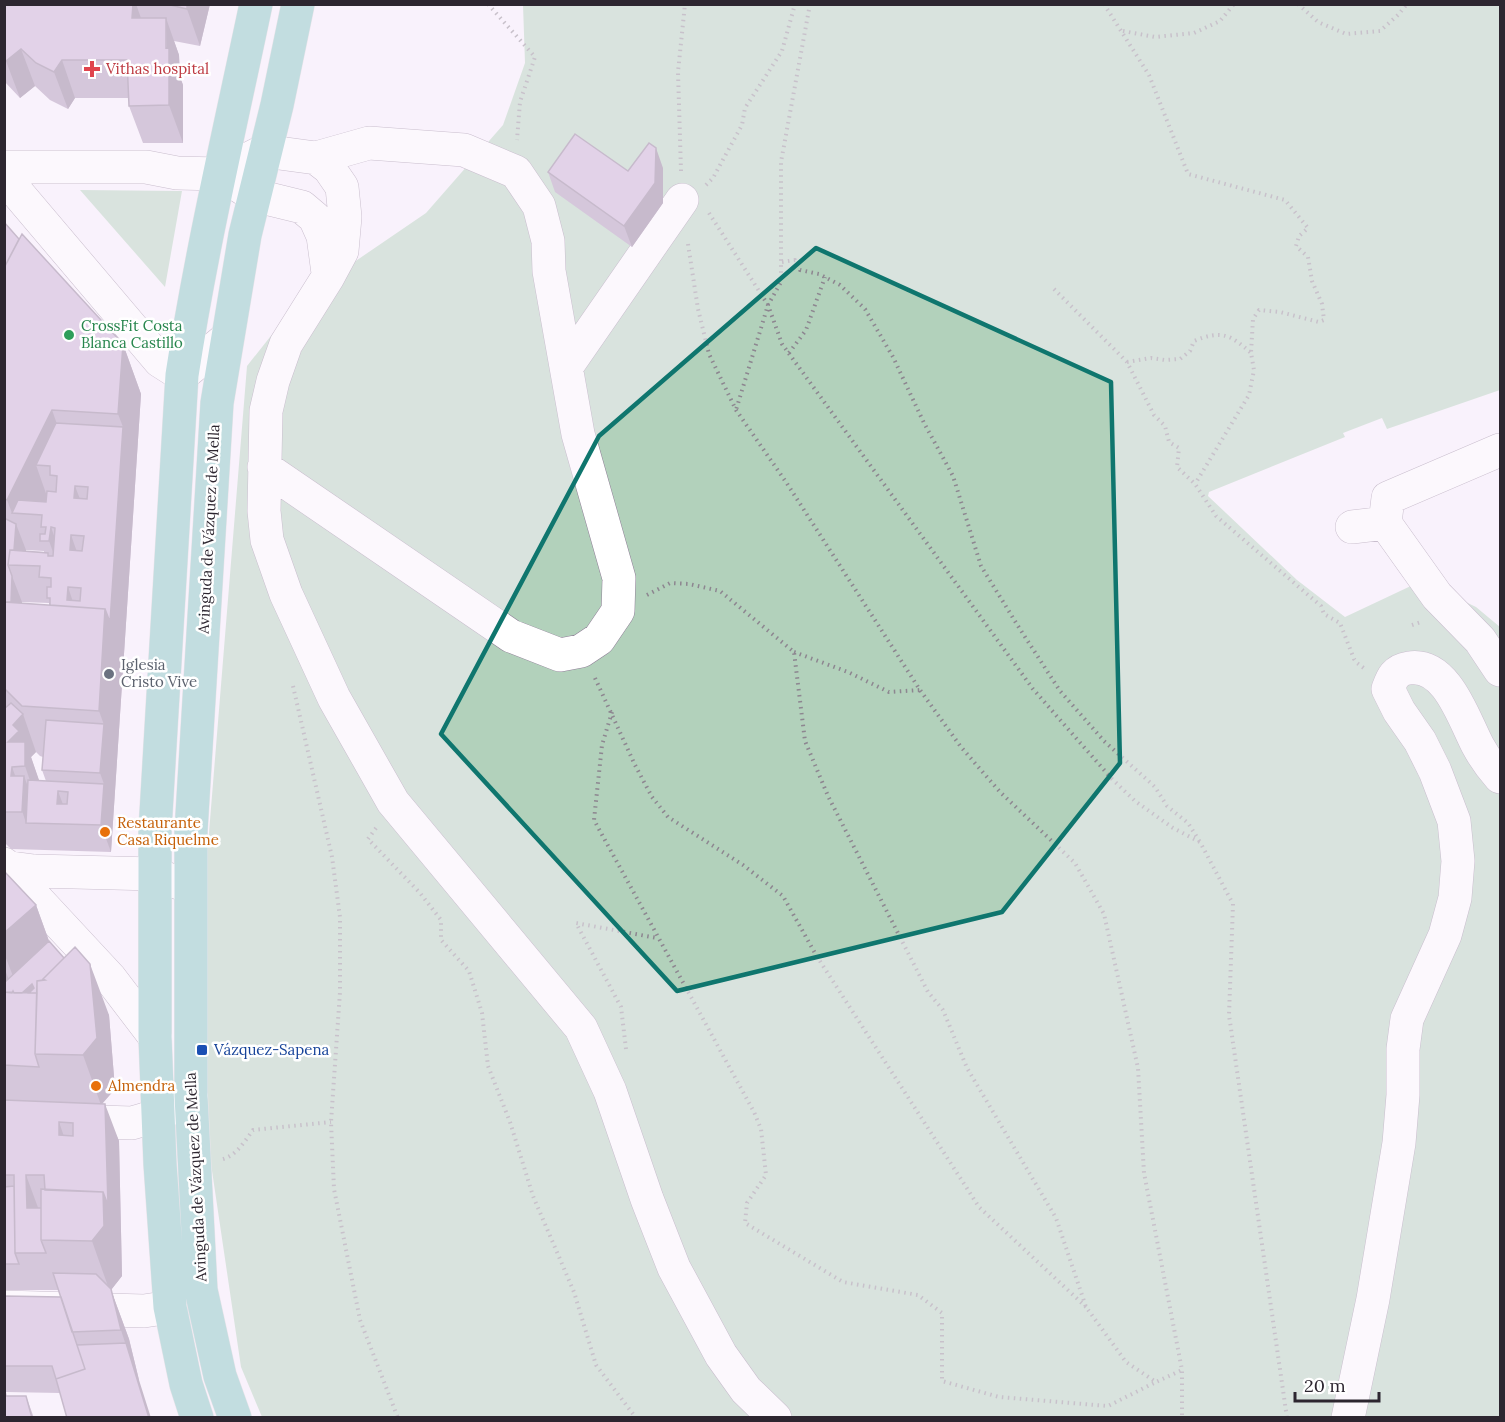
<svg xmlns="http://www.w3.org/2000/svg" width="1505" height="1422" font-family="Lora,serif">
<rect width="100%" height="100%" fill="#f9f2fc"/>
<path fill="#b2d1bb" d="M523 5H1500V390L1387 429 1382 418 1343 433 1345 437 1209 492 1208 496 1297 580 1345 617 1432 576 1445 592 1476 607 1500 627V1417H262L241 1367 207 1137V857L247 366 300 299 426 213 503 125 525 63Z
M80 190 182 191 165 287Z"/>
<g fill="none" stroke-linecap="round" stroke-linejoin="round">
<g stroke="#8f7f97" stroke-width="34">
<path id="minor" d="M316 158 329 168 342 187 345 217 342 251 328 277 286 344 273 381 266 411 264 511 267 540 286 594 334 698 393 802 581 1028 610 1091 647 1199 674 1268 721 1355 746 1390 775 1418
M4 167H146L177 173 219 174 264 151 316 158 369 143 464 150 516 172 539 206 548 241 549 271 578 434 619 578 618 611 599 639 581 651 560 655 511 636 264 467
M4 177 160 361 182 375 226 339
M230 180 253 195 302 207 315 218 323 236 328 273
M567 366 682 200
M1500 450 1388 498 1385 523 1437 596 1480 640 1500 670
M1352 527 1385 523
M4 864 110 978 155 1037
M4 867 34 871 154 874 190 887
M4 1119 132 1123 159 1115 191 1096
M4 1307 144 1311 170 1307
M1348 1418 1373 1299 1399 1143 1403 1095V1049L1407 1019 1445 935 1455 898 1458 861 1454 821 1435 771 1420 741 1399 711 1388 689C1392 678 1395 670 1409 668 1447 662 1464 720 1478 746 1484 757 1492 768 1500 777"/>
</g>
<g stroke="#d5d4d6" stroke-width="34">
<path id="major" d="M197 1418 186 1384 170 1307 160 1164 155 1037V830L182 375C201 251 230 128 256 4
M235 1418 220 1376 201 1290 191 1096V831L217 403 245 235 277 105 298 4"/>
</g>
<path stroke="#8d8690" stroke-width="4" stroke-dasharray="1.5 4.5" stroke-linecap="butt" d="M488 4 535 57 520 102 517 140
M810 4 781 162V282L768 305 782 344 1033 689 1112 779 1135 801 1173 828 1200 842 1233 904 1229 1015 1287 1418
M1104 4 1149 75 1188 174 1285 200 1308 228 1299 236 1296 246 1308 257 1312 281 1322 304 1324 320 1319 322 1280 312 1259 310 1253 319 1251 353 1254 370 1249 395 1195 484
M1298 4 1318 22 1346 34 1380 31 1398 15 1407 4
M1123 31 1155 37 1194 33 1220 21 1234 4
M681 171 678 72 685 4
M706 185 713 178 742 125 745 108 782 51 795 4
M709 213 768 305 736 410
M688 244 698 309 709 354 736 410 786 482 920 690 961 747 1000 792 1075 863 1104 914 1138 1068 1144 1173 1182 1370V1418
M782 262 795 260 800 270 819 274 840 285 865 309 893 357 924 423 953 476 981 566 1018 626 1060 691 1104 741 1155 787 1167 806 1188 823 1200 842
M1054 289 1127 362 1154 415 1165 426 1169 442 1179 448 1177 467 1195 484 1216 516 1321 606 1324 614 1340 623 1354 659 1357 663 1365 669
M789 353 806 330 825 277
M1127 362 1151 358 1165 360 1180 359 1190 351 1194 341C1221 330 1230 334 1251 353
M647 595 670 583 689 584 720 591 794 652 805 741 828 796 928 992 943 1010 967 1068 1056 1218 1086 1307 1126 1362 1156 1382 1182 1370
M1412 625 1421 622
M794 652 848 672 889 692 920 690
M595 678 635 765 652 797 668 817 743 865 783 896 816 955 979 1207 1086 1307
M293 686 332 857 340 917V992L331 1122 334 1189 360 1320 398 1418
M612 712 602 745 594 820 754 1112 761 1129 766 1175 747 1203 745 1223 843 1282 918 1295 942 1313V1381L999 1397 1108 1406 1156 1382
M376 828 368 839 420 893 441 920V940L469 971 482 1013 488 1066 510 1122 533 1196 574 1292 596 1365 636 1418
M626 1049 621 1007 576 923 657 938
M223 1159C237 1155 244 1142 253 1130L331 1122"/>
<use href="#minor" stroke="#fff" stroke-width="33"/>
<use href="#major" stroke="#7fc3bf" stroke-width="33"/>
</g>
<path fill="#a992b4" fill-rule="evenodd" d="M4 4H210L200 46 174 41 179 55 180 77 183 85V143H143L129 106V98H75L68 109 50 100 35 86 20 98 4 81Z
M663 168V203L632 247 555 192 548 172 628 171Z
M4 222 19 239 123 344 141 394 111 852 11 849 4 842ZM26 550 44 551V552L26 551ZM22 602 49 603V605L22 603ZM36 752 40 756 43 757 42 770 46 781H39L31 757Z
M4 871 36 905 49 941 109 1015 115 1089 102 1104 119 1141 122 1276 111 1290 129 1339 139 1380 60 1393 6 1392 7 1396H26L34 1418H4V1296L61 1297 59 1290H4Z"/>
<path fill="#8a7792" d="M133 4H136L147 35 132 18Z
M187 4H210L200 46 187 9Z
M166 18 179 55 180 77 183 85V143L169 105Z
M21 49 35 86 20 98 6 61Z
M62 60 75 98 68 109 54 72Z
M656 148 663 168V203L632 247 624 226Z
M123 344 141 394 117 761 99 711 105 609 123 427 118 414Z
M52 410 70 461 57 476 50 466 36 465 49 502 42 515 12 513 7 500Z
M75 486 89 523 74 498Z
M16 524 26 550 25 565H13Z
M51 527 64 565 63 579 49 541Z
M71 535 84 572 70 550Z
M12 576 22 602 15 698 4 688Z
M68 587 79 620 67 600Z
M23 714 36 752 31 757 39 780 38 804 25 766 4 759V724Z
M104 724 117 761 111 852 101 825 104 784 100 773Z
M12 767 23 797 24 776 38 814 26 823 11 776Z
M58 791 68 818 57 804Z
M36 905 54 955 18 989 4 953V933Z
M90 964 109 1015 115 1089 101 1105 83 1055Z
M4 967 9 980 4 985Z
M32 984 37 998 17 997Z
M105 1104 119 1141 122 1276 111 1290 129 1339 139 1380 151 1418H149L121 1330 110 1292 92 1241 103 1192Z
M59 1122 72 1160 59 1135Z
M26 1175 40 1213 27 1208Z"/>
<path fill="#c5aad1" stroke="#8a7792" stroke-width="1.5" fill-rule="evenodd" d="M4 4H133L132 18H166V48L169 47V105L129 106 127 60H62L54 72 36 63 21 49 6 61 4 59Z
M166 4H187V9Z
M575 134 628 171 649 143 656 148 655 183 624 226 548 172Z
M4 222 19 239 4 268Z
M22 234 123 344 118 414 52 410 7 500 4 498V268Z
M56 423 123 427 110 622 105 609 50 605V598H47V587H51V578L39 577 40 566 8 565 10 550 48 553V556H53L55 528 51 527 49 541H40V534H45L46 527H41L42 515 12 513 18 500 46 502 47 491 56 492 57 476 50 475V466L36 465ZM75 486 88 487 87 499 74 498ZM71 535 84 536 82 551 70 550ZM68 587 81 588 80 601 67 600Z
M4 518 16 524 14 550H10L8 565 12 576 11 602H4Z
M4 602 105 609 99 711 22 706 4 688Z
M11 703 23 714 13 725 19 731 8 742H25V766L12 767 11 776H24L22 812H4V709Z
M46 720 104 724 100 773 42 770Z
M28 780 104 784 101 825 26 823ZM58 791 68 792 67 804H57Z
M4 871 36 905 4 933Z
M49 941 64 958 43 979V980L37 981V993H29L34 988 32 984 22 993H14L13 991 12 993 4 992V983Z
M75 947 90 964 97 1038 83 1055 35 1054 37 981 45 980 43 979Z
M4 992 37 993 35 1054 39 1067 4 1065Z
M4 1100 105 1104 108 1205 103 1192 45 1190 44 1175H26L27 1208H41V1240L46 1253H15L14 1175H4ZM59 1122 73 1123V1136L59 1135Z
M14 1186 15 1253 19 1264H4V1187Z
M41 1189 103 1192 104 1226 92 1241 41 1240Z
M53 1273 96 1274 111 1289 121 1330 72 1332Z
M4 1296 61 1297 85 1369 56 1379 52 1366H4Z
M126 1343 149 1418H67L56 1379 85 1369 77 1345Z
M4 1396H26L32 1418H4Z"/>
<path d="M0 0H1505V1422H0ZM816 248 1111 382 1120 763 1002 912 677 991 441 734 599 436Z" fill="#f9f2fc" fill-opacity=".55" fill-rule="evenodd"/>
<path fill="none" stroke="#0f766e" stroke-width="4.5" stroke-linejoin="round" d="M816 248 1111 382 1120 763 1002 912 677 991 441 734 599 436Z"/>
<path fill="#e0444e" stroke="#fff" stroke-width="2" d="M89 60h6v6h6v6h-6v6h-6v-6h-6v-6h6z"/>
<circle fill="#2e9e5b" stroke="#fff" stroke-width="2" cx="69" cy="335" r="6"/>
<circle fill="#6b7280" stroke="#fff" stroke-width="2" cx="109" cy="674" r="6"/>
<g fill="#e8710a" stroke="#fff" stroke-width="2">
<circle cx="105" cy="832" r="6"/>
<circle cx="96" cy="1086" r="6"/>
</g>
<rect fill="#1a4fb4" stroke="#fff" stroke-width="2" x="196" y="1044" width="12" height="12" rx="3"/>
<g text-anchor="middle" stroke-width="5" stroke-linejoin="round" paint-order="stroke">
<g font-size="15" fill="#be3a42" stroke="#fff" text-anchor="start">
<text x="106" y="74">Vithas hospital</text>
</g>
<g font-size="15" fill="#27864d" stroke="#fff" text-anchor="start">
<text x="81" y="331">CrossFit Costa<tspan x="81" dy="17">Blanca Castillo</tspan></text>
</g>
<g font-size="15" fill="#2d2630" stroke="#fff">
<text transform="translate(209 529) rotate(-87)" y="5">Avinguda de Vázquez de Mella</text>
<text transform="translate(196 1177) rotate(-93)" y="5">Avinguda de Vázquez de Mella</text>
</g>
<g font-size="15" fill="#5b616d" stroke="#fff" text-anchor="start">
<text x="121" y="670">Iglesia<tspan x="121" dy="17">Cristo Vive</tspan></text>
</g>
<g font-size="15" fill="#c56008" stroke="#fff" text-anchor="start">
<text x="117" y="828">Restaurante<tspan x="117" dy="17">Casa Riquelme</tspan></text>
<text x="108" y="1091">Almendra</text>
</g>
<g font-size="15" fill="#164399" stroke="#fff" text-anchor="start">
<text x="214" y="1055">Vázquez-Sapena</text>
</g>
</g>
<rect width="1505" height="1422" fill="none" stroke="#2d2630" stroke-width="12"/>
<path d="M1295 1392v9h84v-9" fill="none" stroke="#2d2630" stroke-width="3"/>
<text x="1304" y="1392" font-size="18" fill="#2d2630" stroke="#ffffff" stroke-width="4.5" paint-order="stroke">20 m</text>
</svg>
